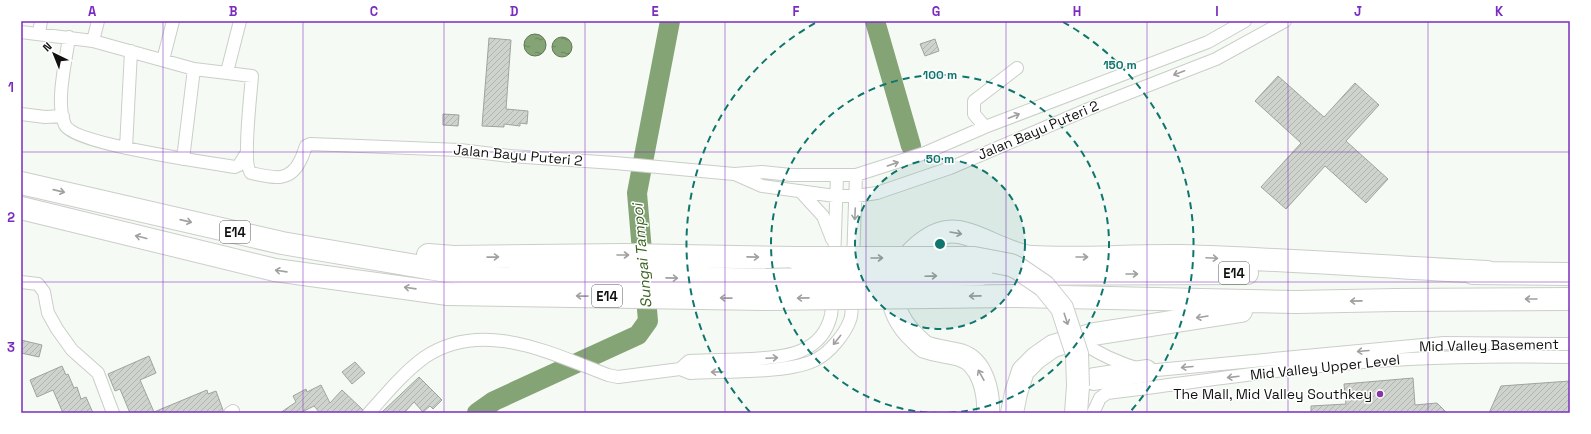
<svg xmlns="http://www.w3.org/2000/svg" width="1591" height="434" font-family="'Space Grotesk',sans-serif">
<defs>
<pattern id="water-ripples" width="26" height="14" patternUnits="userSpaceOnUse"><rect width="26" height="14" fill="#85a475"/><path d="M2 4q2-2 4 0t4 0M15 11q2-2 4 0t4 0" fill="none" stroke="#6b845f"/></pattern>
<pattern id="building-hatch" width="6" height="6" patternUnits="userSpaceOnUse"><rect width="6" height="6" fill="#cfd3cd"/><path d="M-1 1l2-2M0 6l6-6M5 7l2-2" fill="none" stroke="#b1b4af"/></pattern>
</defs>
<rect width="100%" height="100%" fill="#f6faf4"/>
<path fill="url(#water-ripples)" stroke="#627857" d="M524 45a11 11 0 1 1 22 0a11 11 0 1 1-22 0Z
M552 47a10 10 0 1 1 20 0a10 10 0 1 1-20 0Z"/>
<g fill="none" stroke-linecap="round" stroke-linejoin="round">
<path stroke="#85a475" stroke-width="20" d="M875 21 911 146
M477 413 494 401 638 335 648 321 637 193 670 21"/>
</g>
<path fill="url(#building-hatch)" stroke="#a0a49e" d="M489 38 511 40 506 109 528 111 527 124 520 123V126L504 124V127L482 126Z
M935 39 939 51 925 56 920 44Z
M1278 76 1324 117 1355 83 1379 105 1346 141 1388 179 1366 203 1325 166 1286 209 1261 187 1301 143 1255 101Z
M443 114 459 115 458 126 443 125Z
M21 340 42 345 39 357 21 353Z
M149 356 156 373 140 380 154 412 207 390 208 394 216 391 223 410V413H130L120 389 115 391 108 374Z
M355 362 365 373 352 384 342 372Z
M62 366 66 375 68 374 74 388 77 387 81 399 86 397 93 413H63L53 390 37 397 30 380Z
M419 377 442 400 433 409 430 406 423 412 414 402 404 413H381Z
M1413 378 1415 405 1437 403 1447 413H1311V406L1346 404 1344 384Z
M1570 381V413H1489L1501 386Z
M321 385 330 403 342 390 363 410 362 413H320L314 406 300 413H280L296 402 293 396 306 389 307 392Z"/>
<g fill="none" stroke-linecap="round" stroke-linejoin="round">
<g stroke="#cacec8" stroke-width="14">
<path id="street" d="M21 32 93 41 194 69 252 76C251 91 242 164 251 173 270 177 289 184 300 161 303 156 304 151 306 146L310 144 460 150 510 156 615 163 734 174 762 172 791 175H856L925 153 985 127 1208 42 1245 21
M39 33 41 21
M69 37C66 61 55 103 65 125 74 144 210 163 235 167L239 165 246 154
M93 41 98 21
M163 60 173 21
M227 72 240 21
M21 114 45 117 63 116
M985 127 974 114V101L1017 68
M126 148 131 51
M183 159 194 69
M737 175 762 186 835 196H856L877 193 950 168 1098 105 1216 59 1285 21
M800 191 823 216 832 239
M853 262 856 175
M834 263 837 175
M21 282 38 284 44 292 48 313 57 329 72 350 98 373 113 413
M1077 339C1099 355 1120 364 1146 371L1444 343 1570 344
M680 369 689 361C710 360 730 360 751 359 783 357 822 355 831 315 832 309 832 301 832 294
M230 413 233 411
M369 413C386 394 404 372 425 357 483 318 552 354 608 375L618 377 680 369 690 373C721 371 792 374 817 359 830 352 845 334 850 320 853 313 851 301 852 293
M1093 413 1100 398 1107 393C1207 381 1308 364 1409 359 1463 356 1516 356 1570 357"/>
</g>
<g stroke="#cacec8" stroke-width="24">
<path id="highway" d="M21 183 282 243 451 272 766 280
M21 208 275 270 448 294 765 299
M428 255 454 257 624 255 796 258
M1473 273 1570 274
M981 274 1247 273
M1014 296 1296 302 1395 300 1570 299
M1094 379 1146 371
M988 413C989 393 983 362 960 355 949 352 936 351 925 347 922 345 919 342 916 339 901 325 891 307 893 286 895 264 926 235 947 232 971 228 1005 255 1032 257 1081 260 1131 255 1181 256 1283 259 1385 267 1487 272
M1012 413 1016 393 1023 371 1036 358 1053 346 1094 334 1241 311
M1076 413 1078 386"/>
</g>
<use href="#street" stroke="#fff" stroke-width="12"/>
<use href="#highway" stroke="#fff" stroke-width="22"/>
<g stroke="#cacec8" stroke-width="24" stroke-linecap="butt">
<path id="highway-bridge" d="M796 258H974L1011 265 1019 269 1044 286 1062 308 1077 354 1078 386
M766 280 981 274
M765 299 1014 296"/>
</g>
<use href="#highway-bridge" stroke="#fff" stroke-width="22"/>
</g>
<defs><path id="oneway-shaft" d="M-6 0H5M1.5-3L5.5 0L1.5 3" fill="none" stroke-width="1.6" stroke-linecap="round" stroke-linejoin="round"/></defs>
<g stroke="#a0a09f">
<use href="#oneway-shaft" transform="translate(1179 73) rotate(159)"/>
<use href="#oneway-shaft" transform="translate(1014 116) rotate(-21)"/>
<use href="#oneway-shaft" transform="translate(893 164) rotate(-19)"/>
<use href="#oneway-shaft" transform="translate(59 191) rotate(13)"/>
<use href="#oneway-shaft" transform="translate(855 214) rotate(93)"/>
<use href="#oneway-shaft" transform="translate(186 221) rotate(13)"/>
<use href="#oneway-shaft" transform="translate(956 233) rotate(10)"/>
<use href="#oneway-shaft" transform="translate(141 237) rotate(-166)"/>
<use href="#oneway-shaft" transform="translate(623 255)"/>
<use href="#oneway-shaft" transform="translate(493 257) rotate(-1)"/>
<use href="#oneway-shaft" transform="translate(753 257) rotate(1)"/>
<use href="#oneway-shaft" transform="translate(1082 257)"/>
<use href="#oneway-shaft" transform="translate(877 258)"/>
<use href="#oneway-shaft" transform="translate(1212 258) rotate(3)"/>
<use href="#oneway-shaft" transform="translate(281 271) rotate(-172)"/>
<use href="#oneway-shaft" transform="translate(1132 274)"/>
<use href="#oneway-shaft" transform="translate(931 276) rotate(-2)"/>
<use href="#oneway-shaft" transform="translate(672 278) rotate(1)"/>
<use href="#oneway-shaft" transform="translate(410 288) rotate(-172)"/>
<use href="#oneway-shaft" transform="translate(582 296) rotate(-179)"/>
<use href="#oneway-shaft" transform="translate(975 296) rotate(179)"/>
<use href="#oneway-shaft" transform="translate(726 298) rotate(-179)"/>
<use href="#oneway-shaft" transform="translate(803 298) rotate(179)"/>
<use href="#oneway-shaft" transform="translate(1531 299) rotate(180)"/>
<use href="#oneway-shaft" transform="translate(1356 301) rotate(179)"/>
<use href="#oneway-shaft" transform="translate(1202 317) rotate(171)"/>
<use href="#oneway-shaft" transform="translate(1066 319) rotate(72)"/>
<use href="#oneway-shaft" transform="translate(837 340) rotate(129)"/>
<use href="#oneway-shaft" transform="translate(1363 351) rotate(175)"/>
<use href="#oneway-shaft" transform="translate(772 358) rotate(-3)"/>
<use href="#oneway-shaft" transform="translate(1187 367) rotate(175)"/>
<use href="#oneway-shaft" transform="translate(717 372) rotate(178)"/>
<use href="#oneway-shaft" transform="translate(981 375) rotate(-119)"/>
<use href="#oneway-shaft" transform="translate(1233 377) rotate(173)"/>
</g>
<path fill="none" stroke="#7b2cbf" stroke-width="1" stroke-opacity="0.55" d="M163 21V413M303 21V413M444 21V413M585 21V413M725 21V413M866 21V413M1006 21V413M1147 21V413M1288 21V413M1428 21V413M21 152H1570M21 282H1570"/>
<circle cx="940" cy="244" r="85" fill="#0f766e" fill-opacity=".12"/>
<g fill="none" stroke="#0f766e" stroke-width="2" stroke-dasharray="7 5">
<circle cx="940" cy="244" r="85"/>
<path d="M939 413A169 169 0 1 1 941 413"/>
<path d="M750 412A254 254 0 0 1 817 22M1063 22A254 254 0 0 1 1130 412"/>
</g>
<circle fill="#8736a5" stroke="#fff" stroke-width="1.5" cx="1380" cy="394" r="4"/>
<g text-anchor="middle" stroke-width="3" stroke-linejoin="round" paint-order="stroke">
<g fill="#fff" stroke="#585958" stroke-width="1">
<rect x="220" y="221" width="30" height="22" rx="3"/>
<rect x="1219" y="262" width="30" height="22" rx="3"/>
<rect x="592" y="285" width="30" height="22" rx="3"/>
</g>
<g font-size="13" font-weight="bold" fill="#111210">
<text x="235" y="237">E14</text>
<text x="1234" y="278">E14</text>
<text x="607" y="301">E14</text>
</g>
<g font-size="14" fill="#111210" stroke="#fff">
<text transform="translate(1038 130) rotate(-23)" y="5">Jalan Bayu Puteri 2</text>
<text transform="translate(518 155) rotate(5)" y="5">Jalan Bayu Puteri 2</text>
<text transform="translate(1489 345) rotate(-1)" y="5">Mid Valley Basement</text>
<text transform="translate(1325 367) rotate(-6)" y="5">Mid Valley Upper Level</text>
</g>
<g font-size="14" fill="#111210" stroke="#fff" text-anchor="end">
<text x="1372" y="399">The Mall, Mid Valley Southkey</text>
</g>
<g font-size="15" font-style="italic" fill="#396220" stroke="#fff">
<text transform="translate(642 256) rotate(-95)" y="5">Sungai Tampoi</text>
</g>
</g>
<circle cx="940" cy="244" r="6" fill="#0f766e" stroke="#fff" stroke-width="2"/>
<g font-size="12" text-anchor="middle" font-weight="bold" fill="#0f766e" stroke="#fff" stroke-width="3" stroke-linejoin="round" paint-order="stroke">
<text x="1120" y="69">150 m</text>
<text x="940" y="79">100 m</text>
<text x="940" y="163">50 m</text>
</g>
<rect width="1591" height="434" fill="none" stroke="#ffffff" stroke-width="44"/>
<g transform="translate(54 54) rotate(317)" stroke="#ffffff" stroke-width="3" paint-order="stroke">
<path d="M0-3L7 15L0 10L-7 15Z" fill="#111210"/>
<text y="-6" font-size="11" font-weight="bold" text-anchor="middle" fill="#111210">N</text>
</g>
<rect x="22" y="22" width="1547" height="390" fill="none" stroke="#7b2cbf" stroke-width="1.5"/>
<g font-size="13" text-anchor="middle" font-weight="bold" fill="#7b2cbf">
<text x="92" y="16">A</text>
<text x="233" y="16">B</text>
<text x="374" y="16">C</text>
<text x="514" y="16">D</text>
<text x="655" y="16">E</text>
<text x="796" y="16">F</text>
<text x="936" y="16">G</text>
<text x="1077" y="16">H</text>
<text x="1217" y="16">I</text>
<text x="1358" y="16">J</text>
<text x="1499" y="16">K</text>
<text x="11" y="92">1</text>
<text x="11" y="222">2</text>
<text x="11" y="352">3</text>
</g>
</svg>
